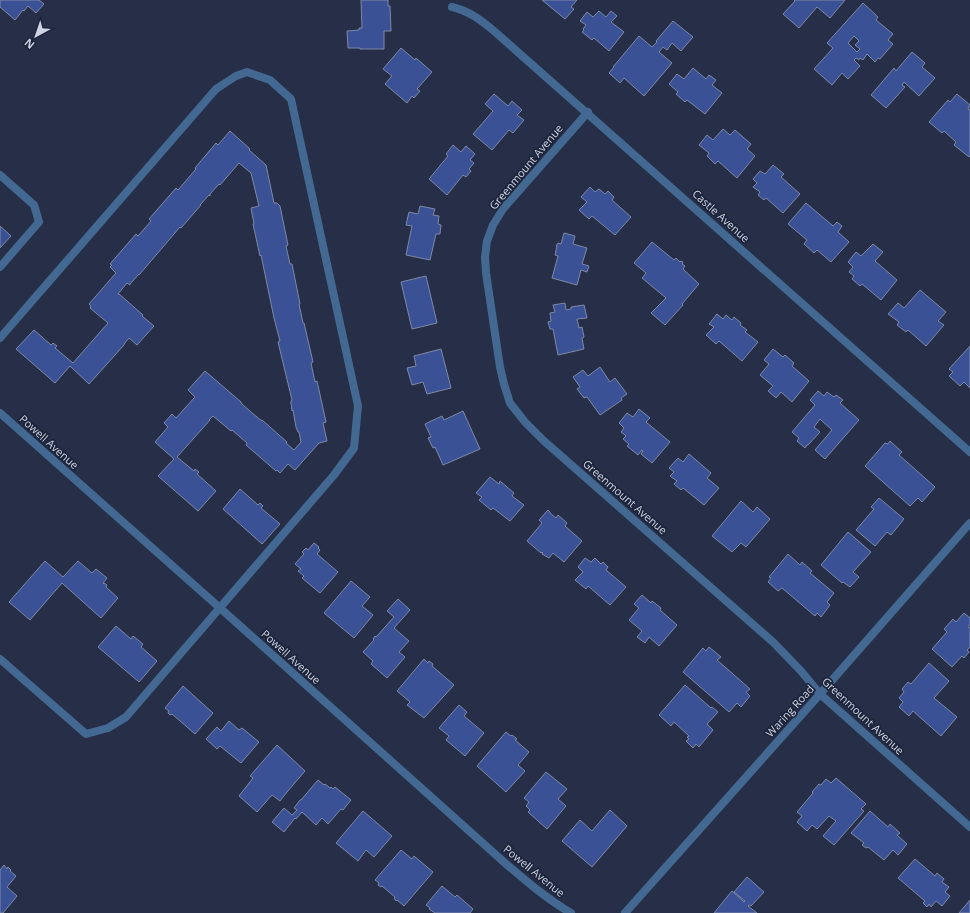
<svg xmlns="http://www.w3.org/2000/svg" width="970" height="913" font-family="'Open Sans',sans-serif">
<rect width="100%" height="100%" fill="#262f47"/>
<path fill="#3b5196" stroke="#7e89a6" fill-rule="evenodd" d="M0 0H39L44 4 36 13 28 6 24 11 23 10 15 20 0 7Z
M361 0H388V6H390L391 31H384V49H360V48H348L347 31 359 30V28H362Z
M542 0H577L571 7 574 9 565 19Z
M794 0H845L830 18 817 7 799 28 783 14 795 1Z
M863 3 878 17 876 20 893 34 888 40 893 44 880 59 878 58 875 62 867 54 863 60 860 58 859 60 856 58 854 60 860 66 848 79 842 73 832 85 814 69 833 48 827 43ZM854 36 859 41 855 45 860 49 857 52 848 43Z
M599 11 606 17 611 11 617 16 611 22 624 32 609 51 594 38 592 40 582 32 584 30 583 29 586 25 580 21 587 12 593 17Z
M673 21 693 37 681 51 672 43 667 50 663 47 659 52 672 63 644 96 624 78 620 83 609 73 614 67H613L639 36 652 47 657 42 656 41Z
M401 48 415 60 416 58 432 72 417 89 420 91 414 98 412 96 407 103 385 84 392 76 383 69Z
M912 52 925 63 922 67 935 78 919 96 904 82 902 85 905 87 886 108 871 95 894 68 896 71Z
M693 68 706 79 709 75 716 80 712 85 722 93 705 114 687 100 685 102 676 94 678 92 669 84 677 74 684 79Z
M494 94 508 106 512 101 522 110 517 115 524 120 513 133 509 130 492 150 473 134 493 111 485 104Z
M957 94 970 105 968 109 970 110V156L969 157 954 145 956 142 944 131 942 133 929 122 948 100 950 102Z
M723 129 730 135 735 130 751 144 747 149 755 156 737 178 718 161 715 164 707 156 709 153 699 145 707 135 713 140Z
M230 131 250 149 249 150 266 165 274 203H277L280 206 288 245 286 246 290 264H292L300 304H299L303 323H304L313 362 311 363 315 382 317 381 326 422 323 423 327 441 319 443 295 470 288 464 280 473 277 470 276 471 246 445 247 443 232 430 231 431 213 416 209 420H210L177 457 194 471 195 469 199 472 197 474 216 491 198 511 158 476 174 459 155 442 168 427 164 423 172 414 176 418 195 397 188 390 205 371 241 402V403L252 413 262 421V420L287 442 286 443 294 450 301 442 299 432H298L296 427 293 410 292 411 291 403V401L292 400 278 342 280 341 274 318 261 255 260 256 253 224H254L251 208 259 206 251 173 239 163 220 185 219 184 210 194V196L209 195 200 205H201L181 228 180 227 139 275V274L130 284V285L127 283 118 294H119L143 315 142 316 154 326 137 345 129 338 124 344V345L89 384 70 366 55 383 16 349 34 330 51 345 53 343 57 346 55 348 73 363 108 323 90 308 91 306 89 304 116 273 110 267 112 265 110 264 136 234 138 236 151 221 149 219 176 188 178 190 196 169 195 168 216 143 218 145Z
M453 145 461 152 466 146 475 154 470 160 474 163 469 169 471 171 466 177 463 175 447 195 429 179 448 156 446 154Z
M773 165 784 174 781 177 800 194 783 213 766 198 764 200 758 195 760 192 753 187 757 183 753 179 760 171 765 174Z
M590 187 595 192 599 189 605 194 608 191 614 197 612 200 631 217 615 235 592 216 589 219 579 210 587 202 581 197Z
M806 203 833 226 837 222 842 226 838 232 849 242 831 262 817 250 814 253 804 244 807 240 788 224Z
M420 206 435 209 433 215 439 216 438 224 441 225 440 234H436L430 260 406 255 412 226 406 225 409 212 418 214Z
M0 226 11 236 0 248Z
M564 233 575 236 573 244 587 248 582 264 589 266 587 272 581 270 577 285 552 278 558 256 555 255 557 246H556L558 243 561 244Z
M652 242 674 260 676 258 680 262 681 261 683 262 682 264 685 266 683 269 699 284 682 304 683 305 665 325 651 313 666 298 642 278 646 273 634 263Z
M873 244 883 252 875 261 897 280 881 300 862 284 860 286 852 279 854 276 849 272 853 267 848 262 856 252 861 256Z
M426 276 437 323 412 329 401 282Z
M920 290 946 312 938 321 944 325 926 346 908 330 906 332 897 325 899 322 888 314 898 303 904 308Z
M565 303 566 310 571 309V307L584 305 587 318 577 319 579 328 582 327 584 337 582 338 584 349 558 355 553 329H550L548 322 551 321 550 313 555 312 553 305Z
M717 314 723 319 726 315 732 320 734 317 741 323 740 325 747 330 745 332 758 342 742 361 719 341 716 344 706 335 714 327 709 324Z
M970 346V388L964 382 960 386 949 376 953 372 949 369Z
M441 349 451 388 427 394 423 382 412 385 407 368 416 366 414 356Z
M773 349 783 357 785 355 794 363 792 366 809 381 792 402 781 392 776 398 768 391 773 386 760 375 769 364 764 360Z
M600 367 610 382 615 378 627 394 621 398 622 400 600 415 587 397 584 398 577 389 580 387 573 377 583 370 588 376Z
M818 391 824 396 827 392 834 397 836 395 843 400 840 403 859 420 825 459 815 450 832 430 820 419 814 427 820 432 808 445H807L805 448 797 441 799 438 792 432 815 405 810 400Z
M639 409 650 418 646 422 670 442 652 463 641 454 643 451 642 450 638 455 627 446 629 444 623 439 626 436 621 432 624 428 619 423 627 413 633 417Z
M463 411 480 449 443 465 435 447 433 448 428 438 431 437 425 424 442 416 444 420Z
M890 441 902 452 899 455 935 487 922 502 918 498 910 506 865 466 885 443 888 444Z
M689 454 711 473 707 478 719 488 704 505 683 488 681 490 674 484 677 481 670 476 674 472 669 468 678 458 683 462Z
M490 477 499 484 500 481 514 493 512 496 524 505 510 521 493 508 491 510 479 500 482 497 476 493Z
M240 489 258 505 260 503 263 506 261 508 280 524 262 544 223 509Z
M879 498 904 519 891 535 887 532 875 546 856 530 874 509 871 507Z
M741 501 753 512 757 507 770 519 746 547 741 543 732 552 712 536Z
M548 510 550 512V513L556 518 558 515 567 523 565 526 582 541 564 562 553 553 549 558 542 554 543 553 542 552 541 553 527 541 542 523 539 520Z
M848 532 871 552 853 572 859 577 850 587 843 582 842 583 821 565Z
M314 543 319 547 318 548 320 550 317 554 338 572 320 593 302 578 304 576 298 571 301 569 295 564 304 554 302 552 306 548 308 550 313 544Z
M788 554 800 565 802 562 812 571 810 573 834 593 827 602 830 605 821 617 817 613 815 616 782 588 778 591 768 582 771 578 769 577Z
M585 558 591 562 595 558 601 564 603 562 608 567 606 570 626 587 610 605 588 586 586 589 575 580 583 572 578 567Z
M45 561 63 577 78 561 92 573 96 569 107 578 103 583 104 584V583L107 585 106 587 118 598 101 618 62 583 30 620 9 602Z
M351 581 370 597 362 606 373 615 354 638 324 613Z
M642 595 651 603 652 601 661 608 660 610 677 625 659 646 649 637 645 643 637 637 642 631 629 620 639 608 634 604Z
M398 599 410 610 394 628 409 641 399 652 405 657 387 678 371 664 373 661 363 652 374 640 373 639 375 636 376 637 394 617 387 611Z
M964 613 970 618V624L968 627 970 628V647L967 650 969 652 964 658 962 656 952 667 932 649 947 632 944 629 953 619 956 622Z
M116 626 131 639 133 636 143 644 141 647 157 661 139 682 98 647Z
M709 647 721 657 717 660 750 689 746 692 750 696 741 707 737 703 729 712 683 672 703 648 706 651Z
M424 659 428 663 429 661 433 664 432 666 454 685 424 718 407 705 410 702 397 691Z
M929 663 949 681 934 698 957 717 941 736 913 711 909 716 899 707 903 702 899 698 904 692 902 689 908 682 911 684Z
M685 685 711 708 712 707 718 712 707 724 713 730 699 747 696 744 693 748 686 741 689 739 687 737 689 736 674 722 671 726 659 715Z
M183 686 213 713 195 734 172 714 170 715 168 713 169 711 165 708Z
M459 705 467 712 464 716 484 733 465 756 446 740 449 736 439 728Z
M229 721 239 730 242 728 259 742 241 763 220 746 217 749 206 739 217 727 221 731Z
M506 732 511 736 512 735 517 739 515 740 529 752 518 765 525 771 506 792 477 766Z
M277 745 305 771 287 792 280 801 272 795 257 812 239 796 253 778 250 776Z
M546 772 567 789 558 799 566 806 547 829 528 812 530 810 526 806 529 802 524 798Z
M836 778 866 804 861 809 864 811 834 845 823 836 836 821 829 816 817 829 812 825 807 831 797 822 802 816 797 812 813 793 812 792 819 784 821 785 826 779 831 783Z
M318 780 324 785 325 784 330 788 331 787 333 789 335 787 351 800 343 810 341 809 328 824 322 818 316 825 302 812 296 819 295 818 284 832 272 822 284 808 292 815 297 810 294 808 300 800H301Z
M610 810 627 826 592 867 562 841 580 820 592 831Z
M363 811 392 836 374 857 366 850 358 861 336 843Z
M870 811 888 827 890 824 900 833 897 835 907 844 898 855 893 850 884 860 868 847 866 848 862 845 864 843 851 833Z
M401 850 412 859 414 856 433 872 404 906 397 900 396 901 394 898 395 897 382 886 381 887 378 885 379 883 375 880Z
M915 859 935 876 937 873 944 879 942 882 949 887 945 892 950 896 942 906 936 901 931 907 929 904 927 907 923 903 925 901 898 878Z
M4 865 7 869 8 867 11 870 10 871 16 876 7 887 17 896 3 913H0V870Z
M747 877 764 892 751 906 749 905 748 906 757 913H714L732 891 744 902 745 901 734 892Z
M442 886 455 897 457 895 473 909 470 913H435L429 909 430 908 426 905Z
M970 900V913H959Z"/>
<g fill="none" stroke-linecap="round" stroke-linejoin="round">
<path stroke="#436993" stroke-width="8" d="M0 175 34 205 39 222 0 267
M0 338 216 89 236 76 247 72 270 80 291 99 358 406 354 448 334 475 126 717 108 728 86 734 0 659"/>
<path stroke="#436993" stroke-width="8" d="M452 7C469 11 481 20 494 31L970 452
M588 112 503 209 493 225 487 241 485 257 486 273 500 367 504 384 510 403 525 422 544 441 773 642 801 671 820 694 970 827
M0 413 220 608 505 863C526 881 547 899 571 913"/>
<path stroke="#436993" stroke-width="8" d="M625 913 820 694 970 523"/>
</g>
<g text-anchor="middle" stroke-width="3.5" stroke-linejoin="round" paint-order="stroke">
<g font-size="11" fill="#ced4e3" stroke="#1d253c">
<text transform="translate(526 167) rotate(-50)" y="4">Greenmount Avenue</text>
<text transform="translate(721 216) rotate(42)" y="4">Castle Avenue</text>
<text transform="translate(49 442) rotate(42)" y="4">Powell Avenue</text>
<text transform="translate(625 497) rotate(41)" y="4">Greenmount Avenue</text>
<text transform="translate(291 657) rotate(42)" y="4">Powell Avenue</text>
<text transform="translate(790 711) rotate(-48)" y="4">Waring Road</text>
<text transform="translate(863 716) rotate(43)" y="4">Greenmount Avenue</text>
<text transform="translate(534 871) rotate(39)" y="4">Powell Avenue</text>
</g>
</g>
<g transform="translate(36 36) rotate(220)" stroke="#1d253c" stroke-width="3" paint-order="stroke">
<path d="M0-3L7 15L0 10L-7 15Z" fill="#ced4e3"/>
<text y="-6" font-size="11" font-weight="bold" text-anchor="middle" fill="#ced4e3">N</text>
</g>
</svg>
